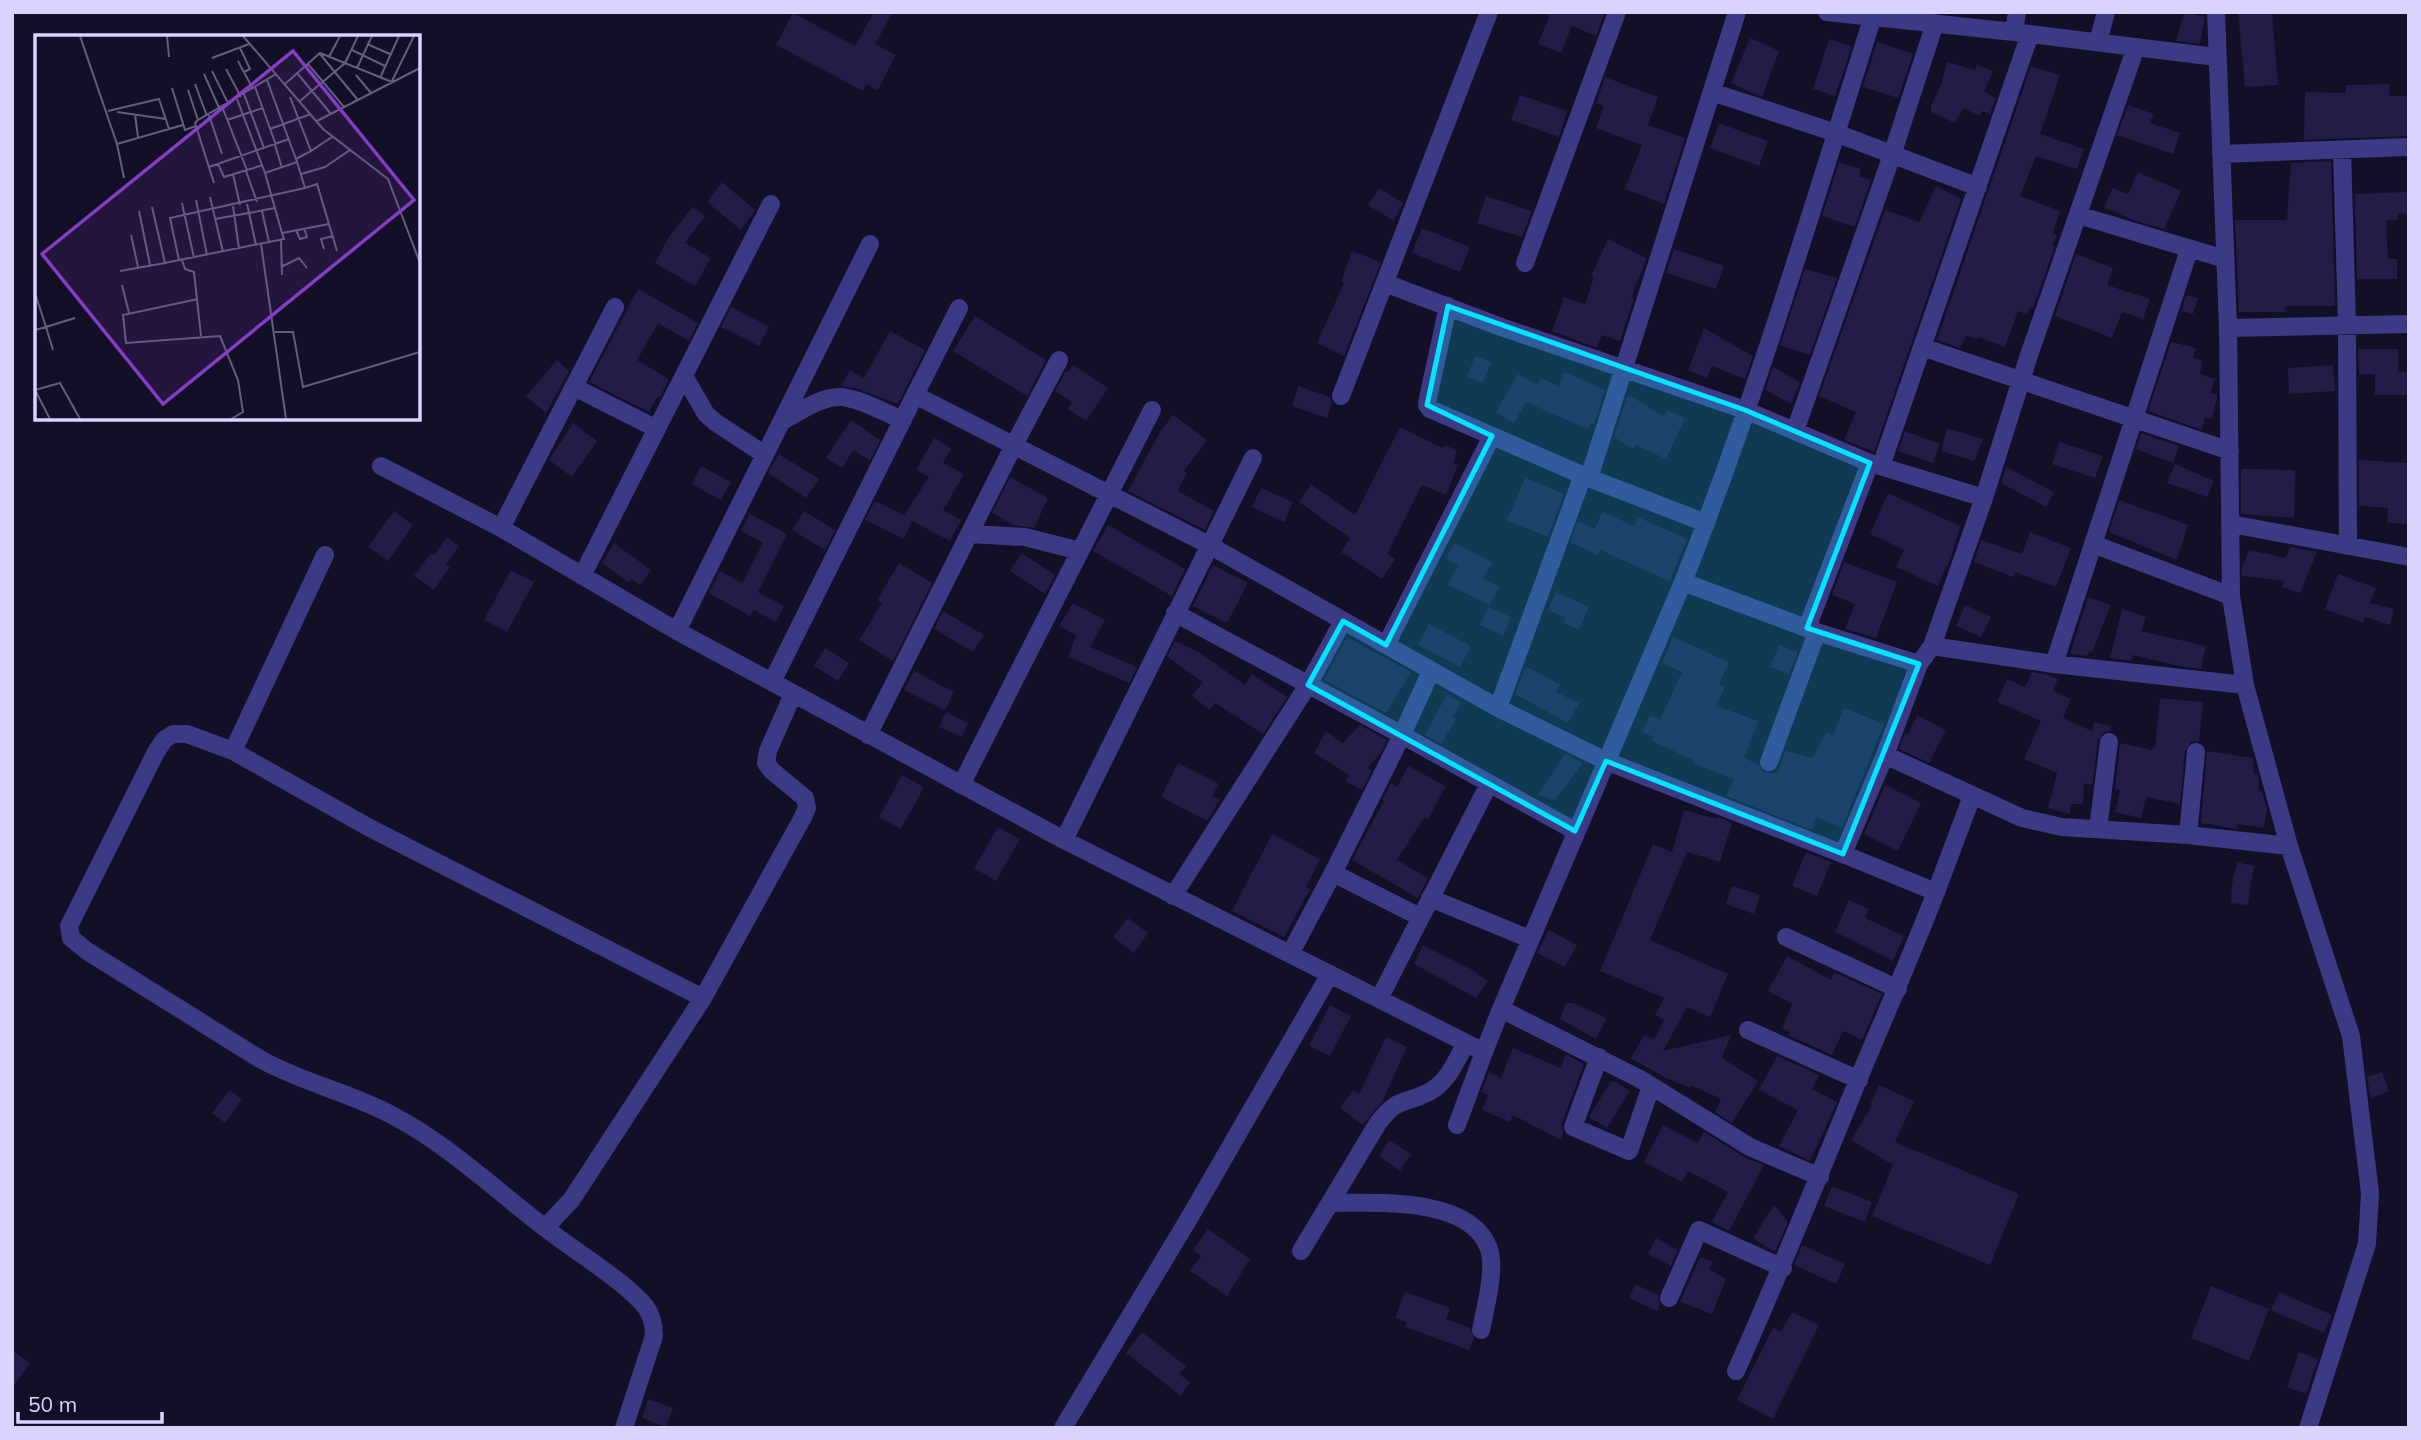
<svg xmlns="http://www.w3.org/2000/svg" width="2421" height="1440" font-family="Mulish,sans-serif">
<rect width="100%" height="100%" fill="#130f26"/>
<path fill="#241b47" d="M874 12H893L875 44 896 55 878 90 866 84 863 91 776 45 793 13 855 46Z
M1539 12H1605L1596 36 1572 26 1561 53 1538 44 1549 17Z
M2184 12 2205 17 2200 44 2176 41Z
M2238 12H2272L2278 85 2245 87Z
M1750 38 1779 51 1762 97 1731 83Z
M1829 39 1852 46 1835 96 1813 89Z
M1877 42 1913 54 1898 98 1863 87Z
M1947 62 1975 70 1977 65 1993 71 1984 92 1996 98 1990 114 1982 111 1980 116 1963 108 1955 123 1931 112V106L1941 85Z
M2031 66 2060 75 2040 134 2084 149 2077 169 2036 156 2020 196 2060 211 2053 233 2057 235 2052 246H2055L2033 308 2030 307 2027 314 2018 311 2005 347 1978 337 1977 339 1966 336 1960 348 1937 340Z
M1605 77 1658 97 1648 125 1685 138 1664 204 1625 189 1642 145 1596 128 1604 106 1596 103Z
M2389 84 2390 96H2409V136L2304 140 2305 92 2346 93V85Z
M1520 95 1567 111 1559 137 1511 120Z
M2128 105 2154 114 2150 123 2180 133 2173 154 2117 135Z
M1719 123 1768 141 1759 166 1710 148Z
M2331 161 2335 306H2285V312H2239L2235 220H2287L2291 163Z
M1839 162 1861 169 1859 176 1871 180 1855 227 1822 216Z
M2138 172 2181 191 2164 229 2130 219 2104 207 2113 188 2128 194Z
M722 182 755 210 741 230 707 202Z
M1936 186 1961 199 1874 452 1844 440 1856 412 1819 396 1885 210 1919 222Z
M1379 188 1403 203 1394 221 1368 205Z
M2409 192V213L2398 214V220H2386L2388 259H2397V279H2357L2355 194Z
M1486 196 1532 211 1522 237 1477 223Z
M693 207 705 216 685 243 711 258 695 286 655 263 670 235Z
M1422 228 1470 247 1460 272 1412 253Z
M1608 239 1647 258 1631 297 1634 298 1620 341 1602 335 1597 348 1552 331 1564 297 1585 304 1594 277 1591 276Z
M1674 249 1724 266 1716 289 1666 273Z
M1352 251 1381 262 1344 356 1317 343 1344 283 1341 282Z
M2076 254 2113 268 2107 285 2150 299 2143 319 2122 312 2112 338 2055 316Z
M1805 269 1837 278 1810 355 1780 345Z
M638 289 698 323 689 341 658 323 637 360 669 379 660 397 658 396 649 412 589 382Z
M2186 295 2198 298 2193 314 2181 311Z
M731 307 769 326 759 346 721 327Z
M975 316 1046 360 1027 396 953 351Z
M1704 328 1753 356 1745 379 1712 366 1707 378 1688 370Z
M890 331 925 350 898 404 858 389 841 386 850 370 864 378Z
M2171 342 2196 348 2193 358 2203 361 2200 374 2215 379 2210 393 2217 395V398L2212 419 2205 417 2202 430 2148 411Z
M2358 349H2398V372H2409V395H2375V374H2359Z
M1475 356 1491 362 1483 383 1467 377Z
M557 360 569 371 546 413 526 396Z
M1073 365 1108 388 1086 421 1068 409 1072 402 1055 391 1066 371 1068 373Z
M2333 365 2335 391 2289 394 2288 368Z
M1773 367 1800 382 1791 404 1765 390Z
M1564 372 1605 390 1594 425 1591 423 1588 429 1526 402 1514 423 1496 412 1518 374 1537 385 1541 378 1559 386Z
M1298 386 1330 397 1332 403 1327 418 1292 406Z
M1629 395 1664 417 1667 410 1685 418 1666 459 1636 445 1633 449 1614 437 1626 399Z
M1173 415 1207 440 1184 471 1187 473 1178 491 1214 511 1205 530 1128 491 1160 432Z
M851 420 880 440 870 461 853 450 842 468 826 458Z
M573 423 597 441 572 477 549 460Z
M1400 427 1443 448 1444 445 1457 450 1453 463 1458 465 1446 495 1422 485 1387 554 1395 559 1382 579 1341 552 1350 538 1299 502 1311 484 1355 515Z
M1947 428 1983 439 1974 461 1941 451Z
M1905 431 1940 444 1933 463 1898 451Z
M2141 433 2179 446 2173 463 2136 449Z
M934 438 951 448 943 463 964 474 943 510 961 520 950 541 912 521 904 539 865 520 875 501 904 515 929 477 916 470Z
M2059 442 2103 456 2095 478 2052 464Z
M779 454 819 479 806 498 768 473Z
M2359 460 2409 463V524L2387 523 2388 508 2359 506Z
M2175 464 2214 481 2207 497 2167 483Z
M701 466 731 482 721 500 692 484Z
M2006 467 2054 492 2046 507 2001 483Z
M2241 469 2295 470 2294 518 2241 514Z
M1010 477 1048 498 1034 528 1013 525 992 513Z
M1525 478 1564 494 1548 537 1507 520Z
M1261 488 1293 502 1284 522 1252 507Z
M1888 493 1960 526 1952 554 1938 586 1896 567 1904 550 1870 534Z
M2119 500 2188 525 2177 560 2109 532Z
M394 511 413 525 388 561 368 547Z
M804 511 835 530 825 550 792 530Z
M1602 512 1634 526 1638 517 1687 539 1670 581 1600 550 1598 555 1570 542 1578 521 1595 529Z
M750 514 787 534 758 592 784 606 776 622 754 610 750 616 709 593 720 571 742 583 763 543 741 531Z
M1108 525 1185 569 1172 596 1093 551Z
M2030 532 2071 548 2056 587 2015 572 2013 577 1974 562 1981 540 2022 554Z
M447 537 459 546 446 564 450 567 434 590 414 576 431 553 434 555Z
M614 543 651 570 640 585 632 579 629 583 602 563Z
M1454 543 1492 562 1483 579 1499 587 1490 605 1448 585 1458 565 1446 559Z
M2290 547 2317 552 2300 593 2282 587 2284 581 2242 576V567L2249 550 2286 558Z
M1022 553 1055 575 1045 594 1010 571Z
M1844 562 1897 582 1876 638 1845 629 1855 604 1832 595Z
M899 563 932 583 893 661 859 640 882 603 877 600Z
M1213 565 1248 583 1227 623 1193 606Z
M511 570 534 582 507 632 484 620Z
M2338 574 2376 588 2370 603 2394 609 2390 625 2365 617 2363 623 2325 609Z
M1556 592 1589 607 1579 630 1564 623 1566 618 1548 610Z
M2088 597 2111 605 2092 652 2089 651 2088 656 2070 654Z
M1073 603 1105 620 1090 647 1137 667 1129 683 1068 657 1076 635 1059 626Z
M1965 605 1991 617 1981 637 1956 626Z
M1488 607 1511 617 1503 636 1480 625Z
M2122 609 2146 617 2141 631 2206 646 2201 669 2179 666 2133 655 2131 661 2110 658Z
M943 611 984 635 973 652 934 629Z
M1429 624 1471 646 1460 667 1418 645Z
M1347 637 1411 672 1386 713 1324 680Z
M1673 637 1729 662 1719 684 1725 687 1716 706 1758 721 1744 758 1758 764 1764 772 1778 773 1785 751 1813 758 1826 732 1833 736 1844 708 1884 724 1842 828 1817 817 1812 830 1726 796 1734 779 1694 764 1695 761 1652 741 1654 737 1642 732 1650 715 1660 720 1682 672 1662 663Z
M1175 641 1199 652 1245 685 1252 674 1287 697 1263 734 1215 703 1210 710 1192 696 1203 682 1167 657Z
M1779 645 1798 652 1789 674 1770 667Z
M825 648 849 663 838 681 814 666Z
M1526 666 1560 685 1556 692 1579 703 1568 723 1515 694Z
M914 671 954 692 945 710 904 690Z
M2032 672 2048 675 2058 679 2053 691 2071 699 2063 718 2092 731 2094 722 2111 726 2110 731 2104 732 2098 740 2092 785 2084 783 2083 804H2071L2070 814 2048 808 2057 773 2024 759 2041 721 1997 702 2007 679 2025 687Z
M1447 694 1461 703 1453 717 1456 719 1441 744 1425 735Z
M2160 698 2203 702 2199 741 2191 742 2185 751 2180 804 2146 797 2141 818 2115 812 2120 790 2115 789 2120 743 2152 750 2153 747 2155 748Z
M946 712 968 723 962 737 939 727Z
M1917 715 1946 730 1929 763 1899 749 1905 733 1908 734Z
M1360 725 1387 740 1380 754 1368 767 1372 770 1362 790 1345 781 1349 775 1314 753 1326 731 1343 743Z
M2207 751 2253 758 2254 774 2258 775 2259 780 2258 791 2262 792 2267 808 2264 828 2237 824V829L2201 823Z
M1565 754 1583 763 1555 800 1538 795Z
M1178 763 1219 784 1212 796 1220 799 1207 821 1161 797Z
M1408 766 1446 786 1428 819 1424 818 1397 860 1428 878 1418 898 1352 860 1384 801 1382 800 1391 783 1397 787Z
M902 775 924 787 901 829 879 817Z
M1885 785 1921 803 1898 851 1864 834Z
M1684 810 1717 819 1718 817 1732 823 1720 862 1687 852 1650 940 1728 974 1710 1017 1687 1007 1663 1051 1731 1035 1722 1058 1758 1081 1732 1123 1715 1112 1721 1099 1691 1085 1690 1088 1666 1078 1631 1058 1644 1035 1654 1039 1664 1020 1655 1015 1664 998 1600 971 1653 844 1672 852Z
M998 827 1020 839 996 881 974 868Z
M1272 834 1320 859 1306 887 1310 889 1284 937 1232 911Z
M1806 852 1831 862 1817 896 1792 886Z
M2237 862 2254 866 2248 905 2231 903 2232 885Z
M1732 886 1760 895 1754 914 1726 904Z
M1849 900 1869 909 1865 918 1904 936 1893 961 1835 932Z
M1128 918 1148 933 1134 953 1113 937Z
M1549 930 1577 945 1565 967 1537 953Z
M1423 945 1471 969 1488 981 1476 998 1414 964Z
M1787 956 1831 980 1834 972 1882 994 1862 1040 1843 1031 1832 1055 1788 1035 1790 1032 1782 1028 1792 1004 1768 991Z
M1566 1003H1573L1607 1018 1596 1039 1560 1019Z
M1330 1005 1351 1016 1330 1056 1309 1046Z
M1386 1037 1407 1047 1382 1102 1363 1125 1340 1108 1353 1090 1359 1094Z
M1513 1048 1561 1068 1565 1054 1584 1064 1562 1123 1563 1133 1561 1140 1513 1115 1510 1122 1482 1110 1488 1095 1481 1092 1489 1072 1501 1078Z
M1777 1056 1819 1075 1812 1089 1837 1102 1810 1161 1779 1146 1798 1110 1759 1090Z
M2382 1072 2389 1091 2371 1098 2367 1077Z
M1610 1082H1616L1630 1091 1607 1128 1589 1117Z
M1879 1085 1914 1101 1895 1142 2019 1194 1990 1265 1872 1216 1893 1165 1851 1140 1872 1105H1870Z
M229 1090 242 1099 225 1123 212 1113Z
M1663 1125 1698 1143 1704 1132 1744 1157 1764 1165 1729 1231 1712 1222 1728 1192 1688 1171 1682 1182 1644 1162Z
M1389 1140 1411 1154 1400 1171 1379 1156Z
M1832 1186 1872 1202 1865 1222 1824 1206Z
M1774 1205 1788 1222 1775 1252 1753 1238Z
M1208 1229 1250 1259 1227 1296 1190 1271 1201 1256 1193 1250Z
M1656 1238 1678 1250 1671 1266 1648 1254Z
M1802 1245 1845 1264 1836 1284 1794 1265Z
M1700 1257 1713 1262 1709 1269 1726 1279 1712 1314 1680 1302Z
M1635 1284 1658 1295 1660 1305 1657 1311 1629 1298Z
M2211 1286 2269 1309 2249 1361 2191 1338Z
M1405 1292 1450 1308 1446 1319 1470 1328 1474 1338 1469 1350 1405 1327 1407 1322 1395 1318Z
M2279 1292 2332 1315 2324 1333 2271 1310Z
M1792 1312 1819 1325 1773 1419 1737 1400 1773 1328 1781 1332Z
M1142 1332 1186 1366 1179 1374 1190 1382 1181 1396 1126 1353Z
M12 1350 30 1363 12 1388Z
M2299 1352 2318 1359 2306 1394 2287 1387Z
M649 1399 673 1408 666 1427 642 1418Z"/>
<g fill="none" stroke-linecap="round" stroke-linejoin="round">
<path stroke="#3d3a85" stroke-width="18" d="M1827 12 2014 32 2216 57
M2216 12 2228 328 2231 596 2245 685 2289 846 2351 1036 2370 1193 2367 1244 2308 1428
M2014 32 2017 12
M2098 42 2106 12
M1712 92 1836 133 1978 187
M2342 150 2347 324 2348 546
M2221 154 2409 147
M2078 215 2225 259
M1525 263 1617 12
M1385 283 1501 327 1745 410 1870 463 1984 498
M1448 306 1428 398 1427 405 1430 409 1589 478
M2228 328 2409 324
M1922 347 2230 451
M684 376 706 414 715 422 765 455
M574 387 657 429
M915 395 959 308
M1341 396 1489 12
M782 421C798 413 820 397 839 397 857 397 885 413 903 420
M1795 431 1892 155 1935 23
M381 466 501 528 677 631
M1881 466 2030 34
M1706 523 1589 478 1737 12
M2231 524 2409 557
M501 528 615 307
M969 534 1025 537 1080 551
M2093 544 2231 596
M582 576 771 204
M1683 582 1501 1009 1640 1079 1750 1147 1820 1177
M1175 613 1402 735 1333 873 1290 954
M1807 628 1870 463
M1386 645 1492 436
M1932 646 2054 664 2189 250
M1919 664 1932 646 1984 498 2028 358 2136 47
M2054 664 2245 685
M1431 671 1402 735 1575 831
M772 682 677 631 870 244
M1498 708 1583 475
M868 735 1014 445 1059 360
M233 751 325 555
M1885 755 2022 818 2062 827 2188 835 2289 846
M1769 762 1817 632
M961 785 1152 410
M2098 829 2109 742
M2188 835 2196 752
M1064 840 1253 458
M1333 873 1420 917
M1936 892 1972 796
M1173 896 1308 685 1343 621
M1430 898 1530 939
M1786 937 1898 989
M1379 999 1489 784
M1501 1009 1484 1052 1064 840 772 682 915 395 1209 545 1498 708 1606 761 1843 854
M1748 1030 1859 1080
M1599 1057 1573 1127 1629 1151 1651 1086
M1457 1125 1484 1052
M1331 1203C1374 1203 1471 1196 1489 1249 1496 1269 1485 1309 1481 1330
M545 1228 572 1199 703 998 803 817 807 808 805 798 772 771 766 763 768 751 793 694
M1301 1251 1378 1123C1400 1095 1402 1106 1429 1092 1448 1082 1456 1061 1466 1043
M1669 1298 1699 1230 1783 1268
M1736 1371C1779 1275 1818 1178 1858 1080 1884 1018 1911 956 1936 892L1843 854 1885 755 1919 664 1817 632 1683 582C1756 398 1813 206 1873 16
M624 1428 654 1336C654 1324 652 1315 645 1306 623 1280 576 1252 548 1230 495 1190 447 1143 388 1113 347 1092 301 1082 260 1059L87 951 71 938 69 926 156 752 164 740 173 734H187L233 751 368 827 703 998
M1063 1428 1191 1215 1330 974"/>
</g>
<path fill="#00e5ff" fill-opacity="0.2" stroke="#00e5ff" stroke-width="5" stroke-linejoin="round" d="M1448 306 1745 410 1870 463 1807 628 1919 664 1843 854 1606 761 1575 831 1308 685 1343 621 1386 645 1492 436 1427 405Z"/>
<g transform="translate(35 35)">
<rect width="385" height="385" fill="#130f26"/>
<path fill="none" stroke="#625e7d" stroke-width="2" d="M45 1 82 109 148 90M132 1 134 22M208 1 288 94 353 144 385 228M332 9 355 19M205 13 215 34 209 37M317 15 350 31M285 19 322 64M294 22 305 1M177 23 214 9M203 26 218 54M273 29 309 72M322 33 337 1M191 34 206 62M177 36 194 70M262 38 296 79M169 39 185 75M321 40 336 58M345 43 364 1M232 45 262 127M357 46 379 1M160 49 172 81M250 49 285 18 357 47M220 52 241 110M137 53 150 95 161 91M153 55 163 85 241 39M209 59 229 113M255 62 276 116 261 124M202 64 230 138 262 127 270 153 282 149 302 216M265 66 310 28 323 1M188 74 212 135 228 130M73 76 124 64 134 94M82 77 131 84M100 79 103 102M174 80 187 119M163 85 160 88 179 148M192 85 228 73M282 86 385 33M235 94 276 79M82 109 89 143M240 110 247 133M276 116 297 102M183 129 189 142 212 135M174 132 254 104M211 136 222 167M230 138 247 198 294 189M198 139 205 170M266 139 290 132 315 115M175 162 188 217M161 165 172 220M147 168 159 223M212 169 214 178 240 173M198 171 204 214M117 172 130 228 144 225M104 176 115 230M227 176 234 207M180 184 214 178 221 210M261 195 265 204 272 202 269 193M247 198 249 204 144 225 135 183 270 153M96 200 103 232M246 204 247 240M226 209 251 384M289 214 286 204 298 201M147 225 150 234 159 237 166 301M246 232 264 223 272 233M85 236 130 228M87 250 94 278M0 258 11 292 0 295M163 264 88 280 91 308 185 301 203 345 208 377 196 384M240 297H258L268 352 385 317M18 315 11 292 40 283M0 355 25 348 45 384M0 355 15 384"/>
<path fill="#843dc5" fill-opacity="0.15" stroke="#843dc5" stroke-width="3.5" d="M258 16 379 165 128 369 7 219Z"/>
<rect width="385" height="385" fill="none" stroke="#d9d4ff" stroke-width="3.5"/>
</g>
<rect width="2421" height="1440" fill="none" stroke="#d9d4ff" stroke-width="28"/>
<path d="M18 1412v10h144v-10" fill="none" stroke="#d9d4ff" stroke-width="3.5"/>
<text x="28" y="1412" font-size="21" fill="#d9d4ff" stroke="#130f26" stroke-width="5" paint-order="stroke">50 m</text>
</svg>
